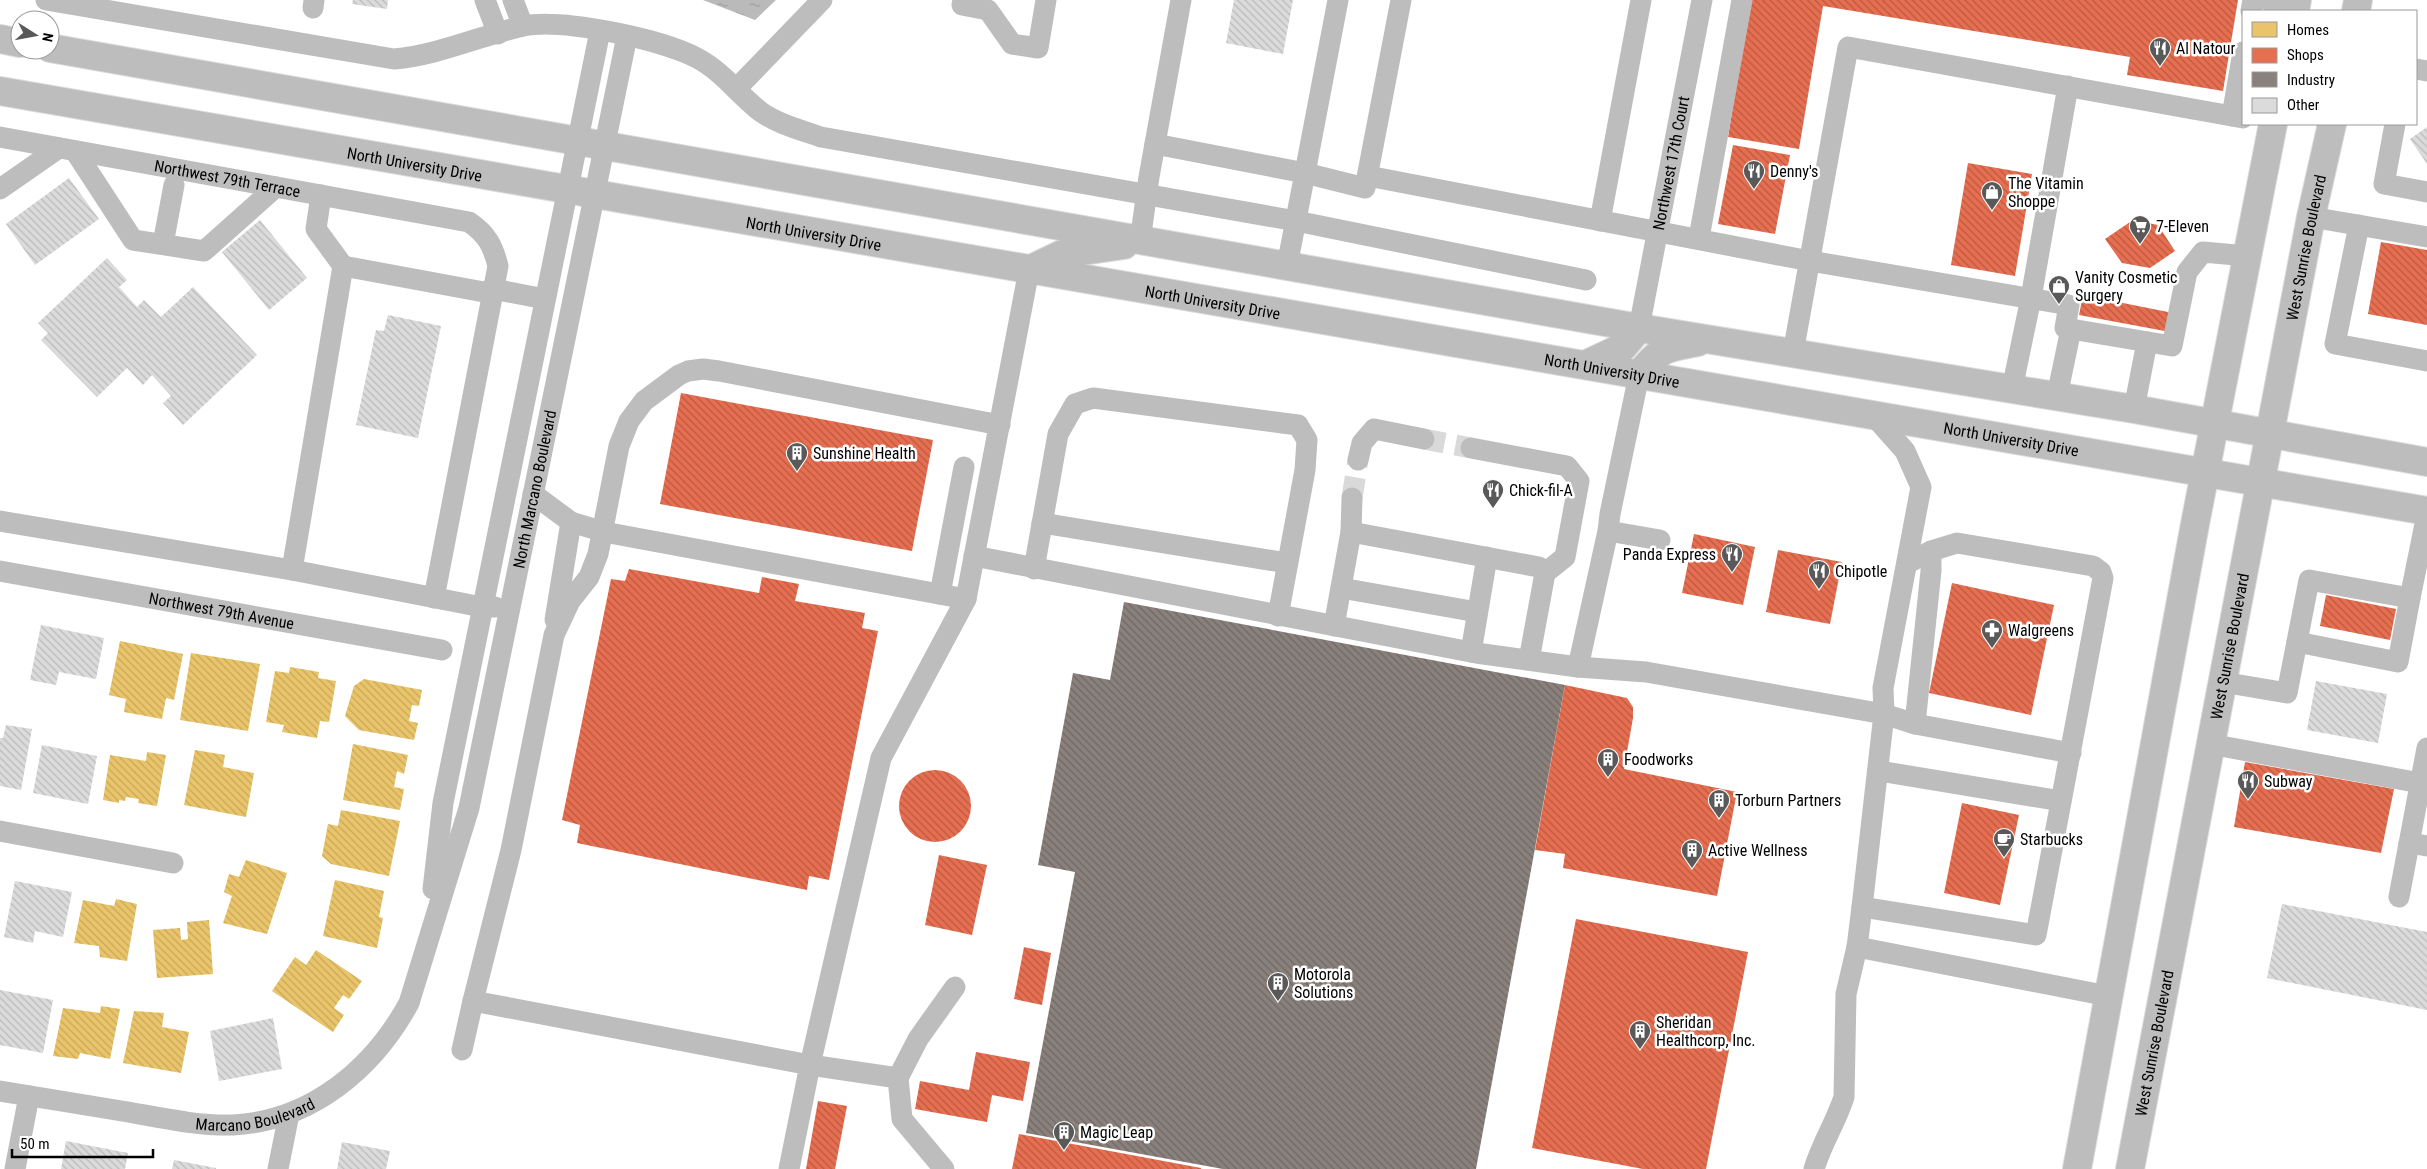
<svg xmlns="http://www.w3.org/2000/svg" width="2427" height="1169" font-family="'Roboto Condensed',sans-serif">
<defs>
<pattern id="water-ripples" width="26" height="14" patternUnits="userSpaceOnUse" patternTransform="scale(1.25)"><rect width="26" height="14" fill="#bababa"/><path d="M2 4q2-2 4 0t4 0M15 11q2-2 4 0t4 0" fill="none" stroke="#9e9e9e"/></pattern>
<pattern id="homes-back-hatch" width="6" height="6" patternUnits="userSpaceOnUse" patternTransform="scale(1.25)"><rect width="6" height="6" fill="#e9c46a"/><path d="M-1 5l2 2M0 0l6 6M5-1l2 2" fill="none" stroke="#c6a75a"/></pattern>
<pattern id="shops-back-hatch" width="6" height="6" patternUnits="userSpaceOnUse" patternTransform="scale(1.25)"><rect width="6" height="6" fill="#e76f51"/><path d="M-1 5l2 2M0 0l6 6M5-1l2 2" fill="none" stroke="#b95941"/></pattern>
<pattern id="industry-back-hatch" width="6" height="6" patternUnits="userSpaceOnUse" patternTransform="scale(1.25)"><rect width="6" height="6" fill="#8a817c"/><path d="M-1 5l2 2M0 0l6 6M5-1l2 2" fill="none" stroke="#6e6763"/></pattern>
<pattern id="building-back-hatch" width="6" height="6" patternUnits="userSpaceOnUse" patternTransform="scale(1.25)"><rect width="6" height="6" fill="#dbdbdb"/><path d="M-1 5l2 2M0 0l6 6M5-1l2 2" fill="none" stroke="#bababa"/></pattern>
</defs>
<rect width="100%" height="100%" fill="#fff"/>
<path fill="url(#water-ripples)" d="M703 0H776L755 20Z"/>
<path fill="url(#homes-back-hatch)" d="M120 641 183 654 174 700 166 698 162 719 124 712 126 699 109 695Z
M191 653 260 664 248 731 180 720Z
M290 667 319 672 318 678 336 681 329 722 320 721 317 738 282 732 284 725 266 722 275 671 289 673Z
M364 679 422 690 419 706 412 705 409 721 418 723 414 740 359 730 345 716 354 686Z
M353 744 408 755 404 774 397 771 394 787 404 789 400 810 343 800Z
M195 750 225 755 223 767 254 773 246 817 184 805Z
M147 752 166 755 157 806 138 803 139 799 126 797 125 801 119 800V803L103 800 110 755 146 761Z
M341 810 400 821 389 876 331 864 322 856 328 824 338 826Z
M246 860 287 873 267 934 223 923 232 896 224 892 229 874 239 877Z
M335 880 384 891 379 917 383 918 377 948 323 936Z
M116 899 137 904 127 961 100 957 99 946 74 943 83 900 114 906Z
M209 920 213 974 157 978 153 930 180 928 181 940 188 939 187 922Z
M316 950 362 981 349 999 343 995 334 1008 344 1015 333 1032 272 991 295 957 306 965Z
M101 1006 120 1009 110 1059 80 1053 78 1059 53 1056 63 1008 100 1013Z
M134 1011 164 1013 162 1027 189 1032 181 1073 123 1063Z"/>
<path fill="url(#shops-back-hatch)" d="M1750 0H2238L2223 91 2127 75 2130 57 1823 6 1799 149 1728 137Z
M1733 145 1790 155 1775 234 1718 224Z
M1968 163 2032 174 2015 276 1951 265Z
M2133 220 2158 225 2175 251 2150 268 2122 263 2105 239Z
M2381 242 2427 250V325L2368 314Z
M2083 295 2173 313 2170 332 2079 315Z
M681 393 933 440 912 551 660 504Z
M1694 534 1755 547 1743 605 1682 593Z
M1778 550 1842 562 1830 624 1766 612Z
M629 569 759 593 762 577 799 584 795 601 865 613 862 628 878 631 829 880 809 876 807 890 577 843 580 825 562 820 611 579 625 581Z
M1952 583 2054 605 2031 715 1929 693Z
M2326 595 2396 609 2390 640 2320 626Z
M1565 685 1627 698 1633 707V718L1624 769 1737 792 1717 896 1563 868 1565 854 1535 850Z
M2245 762 2394 789 2381 853 2234 827Z
M899 806a36 36 0 1 1 72 0a36 36 0 1 1-72 0Z
M1962 803 2019 815 2000 905 1944 893Z
M939 855 987 865 972 935 925 925Z
M1576 919 1748 952 1706 1169H1643L1532 1148Z
M1024 947 1051 953 1042 1005 1014 999Z
M976 1052 1030 1062 1023 1101 992 1095 987 1122 915 1109 920 1081 969 1090Z
M818 1101 847 1106 835 1169H806Z
M1019 1134 1201 1168V1169H1012Z"/>
<path fill="url(#industry-back-hatch)" d="M1124 602 1565 685 1476 1169H1223L1026 1133 1075 872 1038 865 1073 673 1110 680Z"/>
<path fill="url(#building-back-hatch)" d="M353 0H388L387 9 352 4Z
M1234 0H1293L1283 54 1226 43Z
M2427 127V164L2410 139Z
M69 178 99 219 35 265 6 224Z
M260 220 307 278 269 310 222 252Z
M107 258 127 280 119 287 137 307 144 300 161 317 193 287 257 355 183 425 163 403 171 396 152 375 143 385 127 368 97 397 41 340 48 333 38 323Z
M388 315 441 326 418 438 356 425 376 330 384 331Z
M41 625 104 638 96 679 59 672 56 685 30 680Z
M2316 681 2387 694 2378 743 2307 730Z
M6 725 32 729 21 790 0 786V738H3Z
M42 745 97 756 88 804 33 793Z
M15 881 72 892 63 937 35 931 33 943 4 937Z
M2282 904 2427 932V1010L2267 978Z
M0 990 53 1000 43 1053 0 1045Z
M273 1018 282 1069 219 1081 210 1031Z
M66 1141 128 1153 125 1169H61Z
M342 1142 390 1151 386 1169H337Z
M174 1160 216 1168V1169H172Z"/>
<g fill="none" stroke-linecap="round" stroke-linejoin="round">
<path stroke="#d9d9d9" stroke-width="21" stroke-dasharray="21 11" stroke-linecap="butt" d="M1424 439 1471 448
M1352 498 1358 460"/>
<g stroke="#dbdbdb" stroke-width="30">
<g id="major">
<path d="M0 39 20 43"/>
<path d="M50 48 1639 328 2134 409 2427 462"/>
<path id="s5" d="M0 91C808 235 1618 370 2427 511"/>
<path d="M1029 270 1062 254 1124 245"/>
<path d="M1587 364 1623 347 1639 328"/>
<path d="M1639 375C1661 348 1664 348 1698 342"/>
</g>
</g>
<g stroke="#dbdbdb" stroke-width="30">
<g id="highway">
<path d="M2295 11 2297 0"/>
<path d="M2356 11 2358 0"/>
<path d="M2077 1169 2195 524 2273 124"/>
<path id="s6" d="M2130 1169 2311 217 2332 124"/>
</g>
</g>
<g stroke="#bdbdbd" stroke-width="21">
<path d="M46 0 394 59C439 55 479 36 523 26 562 18 661 39 697 58 722 71 739 95 761 112 778 124 801 130 821 137L1296 221 1586 280"/>
<path d="M485 0 498 34"/>
<path d="M513 0 523 26"/>
<path d="M963 0 962 5 988 10 1012 44 1038 48 1046 0"/>
<path d="M2268 0 2296 5"/>
<path d="M313 8 314 0"/>
<path d="M2251 11 2253 0"/>
<path d="M2416 69 2427 71"/>
<path d="M736 89 822 0"/>
<path d="M2232 116 2243 52"/>
<path d="M2395 124 2384 184 2427 192"/>
<path id="s1" d="M0 137 469 222C487 234 493 246 498 266L434 598"/>
<path d="M1155 144 1305 173 1338 0"/>
<path d="M75 151 133 240 204 251 276 187"/>
<path d="M1368 176 1810 261 2069 305 2065 328 2172 346 2187 272 2203 252 2247 256"/>
<path d="M0 189 59 148"/>
<path d="M321 195 316 229 343 266"/>
<path d="M2311 217 2427 237"/>
<path d="M1600 221 1641 0"/>
<path d="M2359 225 2335 344 2427 361"/>
<path d="M1699 238 1742 0"/>
<path d="M1140 241 1149 177 1181 0"/>
<path d="M163 244 174 185"/>
<path d="M1287 266 1305 173 1365 188 1401 0"/>
<path id="s2" d="M1639 328 1702 0"/>
<path d="M1793 353 1848 47 2243 118"/>
<path d="M2012 389 2031 298 2068 86"/>
<path d="M2057 396 2071 329"/>
<path d="M2134 409 2147 342"/>
<path d="M1874 416 1905 451 1921 487 1883 688 1884 714 1915 724 2071 753"/>
<path d="M1471 448 1567 466 1579 481 1565 557 1545 573"/>
<path d="M1358 460 1362 443 1374 429 1424 439"/>
<path d="M533 494 571 522 604 532 966 599"/>
<path d="M0 521 292 570"/>
<path d="M1042 523 1287 563"/>
<path d="M1608 531 1660 540"/>
<path d="M1351 532 1352 498"/>
<path d="M974 556 1476 653 1578 667 1646 672 1884 714 1862 907 1857 947 1846 994 1844 1097C1836 1122 1822 1143 1814 1169"/>
<path d="M1034 569 1058 434 1075 404 1093 398 1298 425 1307 440 1305 470 1278 616"/>
<path id="s3" d="M0 571 442 650"/>
<path d="M1341 588 1477 612"/>
<path d="M940 594 964 467"/>
<path d="M495 607H482L292 570 343 266 484 292 493 289 545 299"/>
<path d="M555 620 571 522"/>
<path d="M1334 626 1351 532 1539 567 1545 573 1529 660"/>
<path d="M2297 642 2398 662 2410 598"/>
<path d="M1471 652 1487 557"/>
<path d="M1578 667 1608 531 1610 514 1639 375"/>
<path d="M2222 682 2287 693 2309 580 2410 598 2427 514"/>
<path d="M1915 724 1931 571V551"/>
<path d="M2210 744 2420 783"/>
<path d="M1879 771 2061 801"/>
<path d="M0 831 173 863"/>
<path d="M2409 843 2427 846"/>
<path d="M433 889 443 803 600 31"/>
<path d="M2399 897 2427 748"/>
<path d="M1862 907 2036 935 2103 578 2101 572 2093 566 1957 543 1931 551 1908 563"/>
<path d="M1857 947 2108 996"/>
<path d="M462 1050 473 1001"/>
<path d="M898 1078 918 1039 955 987"/>
<path id="s4" d="M0 1091C43 1098 85 1105 128 1112 162 1118 198 1126 233 1125 311 1121 373 1069 409 1003L469 808 627 36"/>
<path d="M15 1169 29 1096"/>
<path d="M278 1169 289 1114"/>
<path d="M789 1169 810 1065 473 1001 511 850 554 635 570 601 589 577 598 554 619 446 629 421 644 401 679 375 688 371 703 369 719 371 1000 425"/>
<path d="M944 1169 902 1119 898 1078 810 1065 881 758 966 599 1029 270"/>
</g>
<use href="#major" stroke="#bdbdbd" stroke-width="28"/>
<use href="#highway" stroke="#bdbdbd" stroke-width="28"/>
</g>
<defs>
<g id="restaurant-pin" transform="scale(1.125)"><path d="M0 17L-7.5 6A9.5 9.5 0 1 1 7.5 6Z" fill="#595959" stroke="#fff"/><path d="M-5-6h1v4h1v-4h1v4h1v-4h1v5L-1.5 .5V6h-2V.5L-5-1ZM5-6V6H3V1.5H1.5Q1.5-4 5-6Z" fill="#fff"/></g>
<g id="shop-pin" transform="scale(1.125)"><path d="M0 17L-7.5 6A9.5 9.5 0 1 1 7.5 6Z" fill="#595959" stroke="#fff"/><path d="M-5-2.5h2.3a2.7 3.5 0 0 1 5.4 0H5L5.5 6h-11ZM-1.5-2.5h3a1.5 2.3 0 0 0-3 0Z" fill="#fff"/></g>
<g id="supermarket-pin" transform="scale(1.125)"><path d="M0 17L-7.5 6A9.5 9.5 0 1 1 7.5 6Z" fill="#595959" stroke="#fff"/><path d="M-6-5.5h2.5l.6 2H6L4.5 2H-2.5L-4.4-4H-6ZM-1.5 3.2a1.3 1.3 0 1 0 .1 0ZM3 3.2a1.3 1.3 0 1 0 .1 0Z" fill="#fff"/></g>
<g id="building-pin" transform="scale(1.125)"><path d="M0 17L-7.5 6A9.5 9.5 0 1 1 7.5 6Z" fill="#595959" stroke="#fff"/><path d="M-4-6H4V6H1V3H-1V6H-4ZM-2.5-4.3h1.7v1.8h-1.7ZM.8-4.3h1.7v1.8H.8ZM-2.5-1h1.7V.8h-1.7ZM.8-1h1.7V.8H.8Z" fill="#fff"/></g>
<g id="pharmacy-pin" transform="scale(1.125)"><path d="M0 17L-7.5 6A9.5 9.5 0 1 1 7.5 6Z" fill="#595959" stroke="#fff"/><path d="M-2-6h4v4h4v4h-4v4h-4v-4h-4v-4h4Z" fill="#fff"/></g>
<g id="cafe-pin" transform="scale(1.125)"><path d="M0 17L-7.5 6A9.5 9.5 0 1 1 7.5 6Z" fill="#595959" stroke="#fff"/><path d="M-5.5-4.5H6V0H3Q3 3.5 0 3.5H-2.5Q-5.5 3.5-5.5 0ZM3-3.2v2h1.7v-2ZM-6 4.5H4V6H-6Z" fill="#fff"/></g>
</defs>
<g fill-rule="evenodd">
<use href="#restaurant-pin" x="2160" y="48"/>
<use href="#restaurant-pin" x="1754" y="171"/>
<use href="#shop-pin" x="1992" y="192"/>
<use href="#supermarket-pin" x="2140" y="226"/>
<use href="#shop-pin" x="2059" y="286"/>
<use href="#building-pin" x="797" y="453"/>
<use href="#restaurant-pin" x="1493" y="490"/>
<use href="#restaurant-pin" x="1732" y="554"/>
<use href="#restaurant-pin" x="1819" y="571"/>
<use href="#pharmacy-pin" x="1992" y="630"/>
<use href="#building-pin" x="1608" y="759"/>
<use href="#restaurant-pin" x="2248" y="781"/>
<use href="#building-pin" x="1719" y="800"/>
<use href="#cafe-pin" x="2004" y="839"/>
<use href="#building-pin" x="1692" y="850"/>
<use href="#building-pin" x="1278" y="983"/>
<use href="#building-pin" x="1640" y="1031"/>
<use href="#building-pin" x="1064" y="1132"/>
</g>
<g text-anchor="middle" stroke-width="5" stroke-linejoin="round" paint-order="stroke">
<g font-size="16" fill="#000" stroke="#fff" text-anchor="start">
<text x="2176" y="54">Al Natour</text>
<text x="1770" y="177">Denny's</text>
<text x="2008" y="189">The Vitamin<tspan x="2008" dy="18">Shoppe</tspan></text>
<text x="2156" y="232">7-Eleven</text>
<text x="2075" y="283">Vanity Cosmetic<tspan x="2075" dy="18">Surgery</tspan></text>
<text x="813" y="459">Sunshine Health</text>
<text x="1509" y="496">Chick-fil-A</text>
<text x="1716" y="560" text-anchor="end">Panda Express</text>
<text x="1835" y="577">Chipotle</text>
<text x="2008" y="636">Walgreens</text>
<text x="1624" y="765">Foodworks</text>
<text x="2264" y="787">Subway</text>
<text x="1735" y="806">Torburn Partners</text>
<text x="2020" y="845">Starbucks</text>
<text x="1708" y="856">Active Wellness</text>
<text x="1294" y="980">Motorola<tspan x="1294" dy="18">Solutions</tspan></text>
<text x="1656" y="1028">Sheridan<tspan x="1656" dy="18">Healthcorp, Inc.</tspan></text>
<text x="1080" y="1138">Magic Leap</text>
</g>
<g font-size="16" fill="#000" stroke="#fff">
<text dy="6" stroke="none"><textPath href="#s2" startOffset="168">Northwest 17th Court</textPath></text>
<text dy="6" stroke="none"><textPath href="#s5" startOffset="421">North University Drive</textPath></text>
<text dy="6" stroke="none"><textPath href="#s1" startOffset="231">Northwest 79th Terrace</textPath></text>
<text dy="6" stroke="none"><textPath href="#s5" startOffset="826">North University Drive</textPath></text>
<text dy="6" stroke="none"><textPath href="#s6" startOffset="938">West Sunrise Boulevard</textPath></text>
<text dy="6" stroke="none"><textPath href="#s5" startOffset="1231">North University Drive</textPath></text>
<text dy="6" stroke="none"><textPath href="#s5" startOffset="1636">North University Drive</textPath></text>
<text dy="6" stroke="none"><textPath href="#s5" startOffset="2041">North University Drive</textPath></text>
<text dy="6" stroke="none"><textPath href="#s4" startOffset="989">North Marcano Boulevard</textPath></text>
<text dy="6" stroke="none"><textPath href="#s3" startOffset="225">Northwest 79th Avenue</textPath></text>
<text dy="6" stroke="none"><textPath href="#s6" startOffset="532">West Sunrise Boulevard</textPath></text>
<text dy="6" stroke="none"><textPath href="#s6" startOffset="128">West Sunrise Boulevard</textPath></text>
<text dy="6" stroke="none"><textPath href="#s4" startOffset="259">Marcano Boulevard</textPath></text>
</g>
</g>
<rect x="2242" y="10" width="175" height="115" fill="#ffffff" stroke="#999999"/>
<rect x="2252" y="22" width="25" height="15" fill="#e9c46a" stroke="#999999"/>
<text x="2287" y="35" font-size="15" fill="#000000">Homes</text>
<rect x="2252" y="48" width="25" height="15" fill="#e76f51" stroke="#999999"/>
<text x="2287" y="60" font-size="15" fill="#000000">Shops</text>
<rect x="2252" y="72" width="25" height="15" fill="#8a817c" stroke="#999999"/>
<text x="2287" y="85" font-size="15" fill="#000000">Industry</text>
<rect x="2252" y="98" width="25" height="15" fill="#dbdbdb" stroke="#999999"/>
<text x="2287" y="110" font-size="15" fill="#000000">Other</text>
<g transform="translate(35 35) rotate(101)"><circle r="24" fill="#ffffff" stroke="#999999"/>
<path d="M0-4L9 19L0 12L-9 19Z" fill="#595959"/>
<text y="-8" font-size="14" font-weight="bold" text-anchor="middle" fill="#000000">N</text>
</g>
<path d="M12 1149v8h141v-8" fill="none" stroke="#000000" stroke-width="2.5"/>
<text x="20" y="1149" font-size="15" fill="#000000" stroke="#ffffff" stroke-width="4" paint-order="stroke">50 m</text>
</svg>
